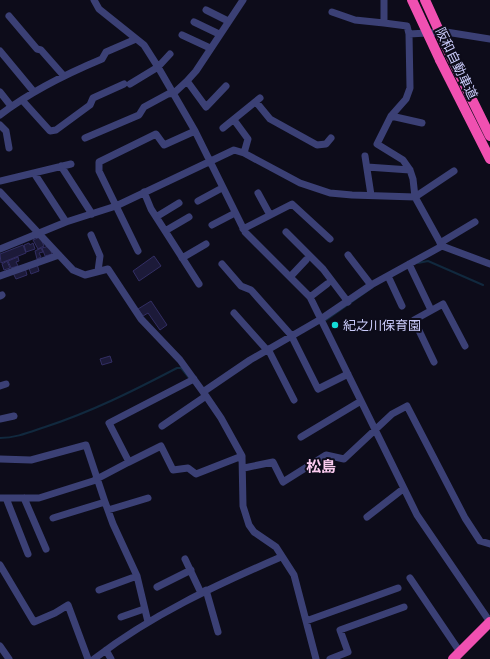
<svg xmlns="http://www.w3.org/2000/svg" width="490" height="659" font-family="'Space Grotesk','Noto Sans JP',sans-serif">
<rect width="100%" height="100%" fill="#0d0c1a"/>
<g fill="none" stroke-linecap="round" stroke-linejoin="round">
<path stroke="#11293e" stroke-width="2" d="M418 263 428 261 483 285
M326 320 373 287
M0 438C16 438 30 432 45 427 91 412 133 391 177 368H181L189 378"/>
</g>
<path fill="#1c1a39" stroke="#322e63" d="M40 237 44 246 38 249 33 240Z
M29 243 30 245 33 243 35 249 26 252 24 245Z
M23 245 26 253 1 263 0 254Z
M49 246 52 254 45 256 42 248Z
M41 248 43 252 39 253 41 257 37 259 35 251Z
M154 256 161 266 139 281 133 271Z
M18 257 19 261 16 262 18 266 11 268 8 261Z
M7 261 10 268 4 270 2 264Z
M37 264 39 271 31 274 29 268Z
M25 268 27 275 16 279 13 273Z
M151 301 167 325 160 330 148 313 143 316 138 309Z
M110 356 112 362 102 365 100 359Z"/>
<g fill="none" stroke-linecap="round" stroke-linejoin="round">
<path stroke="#3b4075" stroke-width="7" d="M94 0 99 9 144 45 158 67 195 131 245 232 310 297 417 515 490 622
M384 0V23L407 26 409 34 410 88 406 99 391 116 377 144 403 160 410 170 413 179 415 197 442 246 490 264
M206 10 228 21
M332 12 355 20 384 23
M9 16 37 49 41 50 63 75
M194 22 219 34
M409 34 446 32 490 39
M182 35 210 48
M0 51 34 92
M187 81 206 107 226 86
M130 84 158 67 170 54
M0 92 11 106
M22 100 50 131 56 130 90 105 93 98 124 84
M256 102 270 119 317 145 326 144 331 138
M0 115C31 91 66 74 102 59L106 52 136 39
M391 116 422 123
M234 120 248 139 244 153
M0 125 6 131 9 148
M223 128 260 98
M85 138 139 115 144 107 168 94 174 93 187 81 196 71 243 0
M365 156 371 195
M61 166 92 214
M367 167 410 170
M34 173 66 222
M0 181 71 164
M0 192 73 270 85 275 108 269 141 319 180 360 206 396 221 418 242 456 243 506 249 525 254 532 276 547 294 575 316 659
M144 192 151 209 199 284
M258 193 270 215
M198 201 222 188
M156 217 179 203
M212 225 235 213
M243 229 292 204 330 239
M165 231 189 217
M286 232 323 269 348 302
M91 235 100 256 98 271
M440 243 475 222
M0 249 66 222 116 206 234 150 244 153 300 183 330 193 352 195 415 197 454 171
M138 251 99 171V162L156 134 164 145 195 131
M348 255 371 285
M182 258 206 244
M222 264 241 286 251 290 291 335 318 389 348 374
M409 264 431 310
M0 276 59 255
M388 276 402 306
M290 277 306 260
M0 296 2 295
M310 297 327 284
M234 313 267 350
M268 349 294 400
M434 362 414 320 443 304 465 346
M0 386 6 384
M203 392 250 360 321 319 371 285 442 246
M0 419 14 416
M162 426 206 396
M301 437 361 401
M0 459 31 460 86 445 105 502
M129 462 161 446 173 470 188 468 196 474 242 456
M244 468 273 462 283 482 326 455 344 459 392 414 407 406 465 518 480 541 490 544
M0 498H39L93 481 129 462 109 423 194 379
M6 498 28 554
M24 498 46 549
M108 510 148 498
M367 517 403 489
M53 518 105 502 113 524 137 576 148 622
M185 559 201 593
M0 565 34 622 55 613 68 605 88 659
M410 578 460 652
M157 587 191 570
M99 590 137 576
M206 590 218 632
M121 617 144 609
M306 621 398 588
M0 646 9 659
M106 650 111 659
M94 659C151 615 216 585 281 557
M330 659 348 652 340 630 404 607"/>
<path stroke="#f050b1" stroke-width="10" d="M450 55 490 136
M440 60 490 159
M453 659 490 622"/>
<path stroke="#f050b1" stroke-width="10" d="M412 0 440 60
M425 0 450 55"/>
</g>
<circle fill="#13ddd7" stroke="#0d0c1a" stroke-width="1.5" cx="335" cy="325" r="4"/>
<g text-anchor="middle" stroke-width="4" stroke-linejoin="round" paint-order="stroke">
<g font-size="13" fill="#cacbfa" stroke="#0d0c1a">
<text transform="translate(457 63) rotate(64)" y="5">阪和自動車道</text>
</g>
<g font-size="13" fill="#cacbfa" stroke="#0d0c1a" text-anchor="start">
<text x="343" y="330">紀之川保育園</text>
</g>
<g font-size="15" font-weight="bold" fill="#fbccf0" stroke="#0d0c1a">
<text x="321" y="472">松島</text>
</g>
</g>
</svg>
